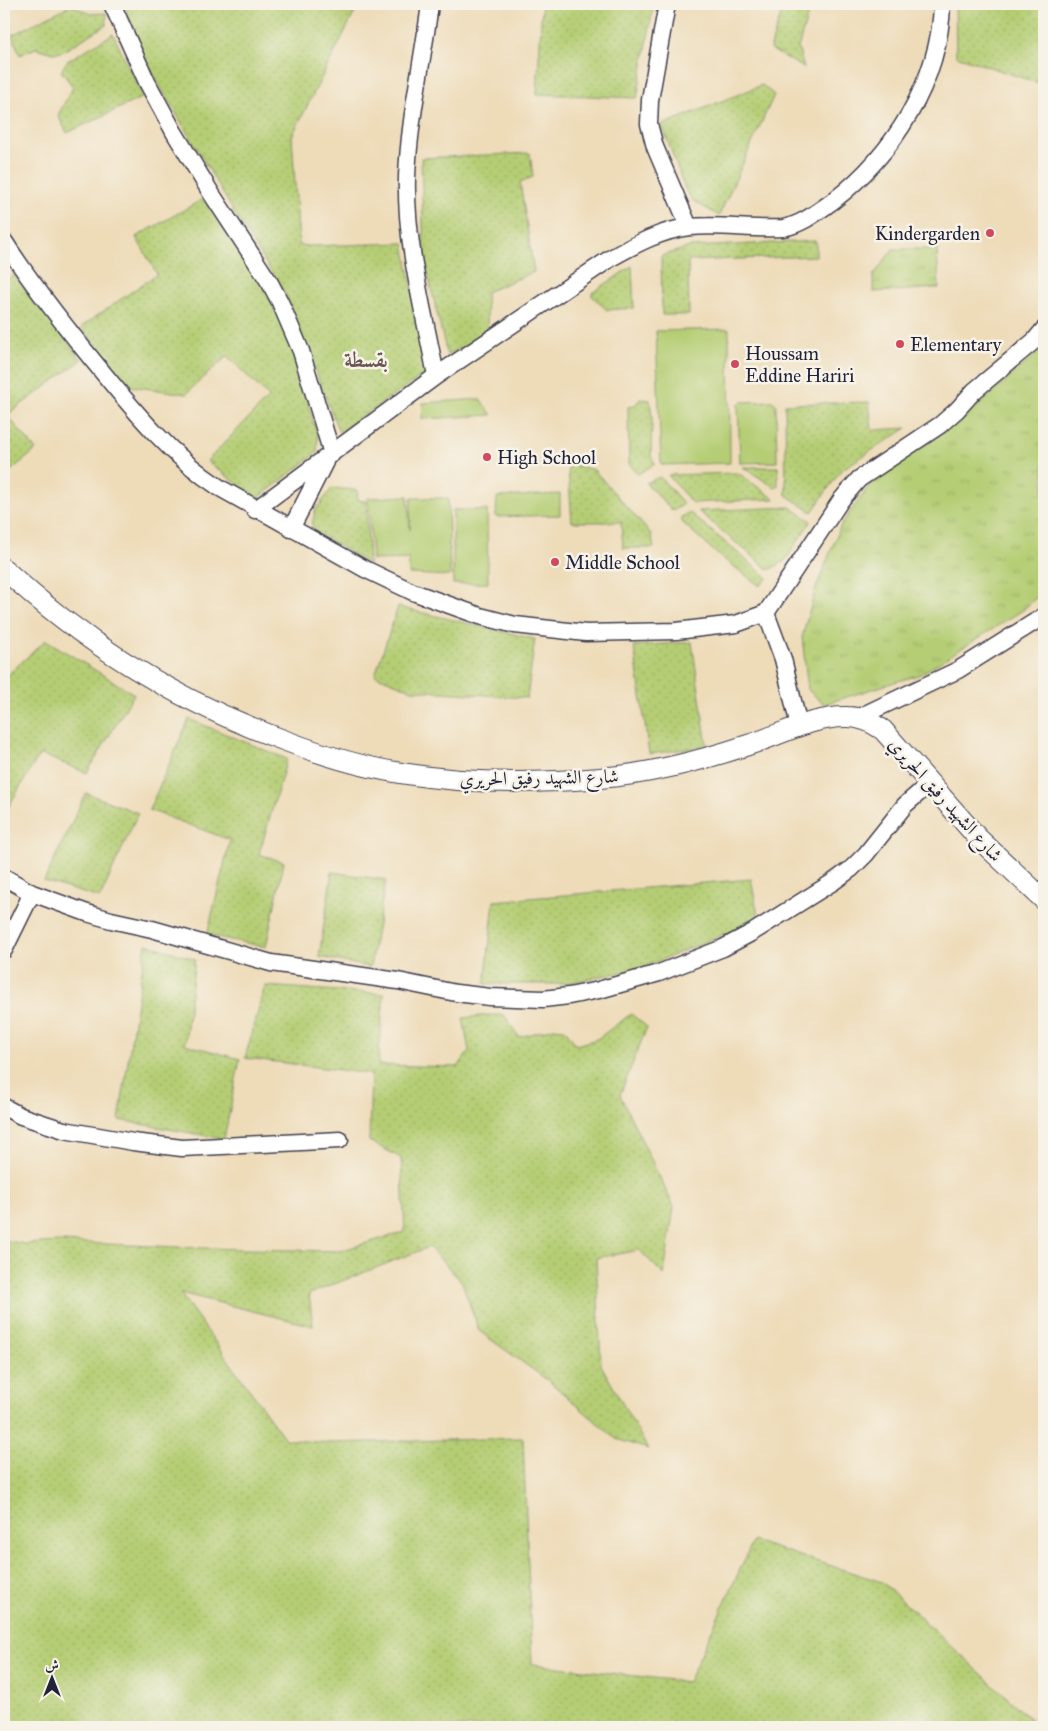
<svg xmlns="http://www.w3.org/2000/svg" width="1048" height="1731" font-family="'IM FELL Great Primer',Amiri,serif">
<defs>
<pattern id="grass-dots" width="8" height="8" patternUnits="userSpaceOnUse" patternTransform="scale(1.25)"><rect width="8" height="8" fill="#b5ce74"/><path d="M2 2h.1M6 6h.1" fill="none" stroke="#9bb165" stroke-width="1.8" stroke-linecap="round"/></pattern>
<pattern id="park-tufts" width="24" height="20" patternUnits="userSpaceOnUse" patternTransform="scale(1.25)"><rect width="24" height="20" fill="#b5ce74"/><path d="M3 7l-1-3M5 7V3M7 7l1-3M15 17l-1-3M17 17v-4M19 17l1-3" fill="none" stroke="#9bb165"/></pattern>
</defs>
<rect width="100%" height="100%" fill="#f7f3e8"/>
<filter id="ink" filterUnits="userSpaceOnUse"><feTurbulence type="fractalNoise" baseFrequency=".02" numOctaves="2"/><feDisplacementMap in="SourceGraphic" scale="10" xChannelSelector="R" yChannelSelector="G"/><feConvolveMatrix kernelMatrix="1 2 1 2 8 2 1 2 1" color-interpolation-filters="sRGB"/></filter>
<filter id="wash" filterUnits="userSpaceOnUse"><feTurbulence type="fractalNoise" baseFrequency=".0096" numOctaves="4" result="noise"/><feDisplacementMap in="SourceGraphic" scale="20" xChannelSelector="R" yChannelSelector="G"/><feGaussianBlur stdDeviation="1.12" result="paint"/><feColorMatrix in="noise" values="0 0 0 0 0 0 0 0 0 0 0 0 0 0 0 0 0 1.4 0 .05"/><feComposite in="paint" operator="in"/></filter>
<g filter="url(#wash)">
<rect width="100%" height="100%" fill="#eedcb9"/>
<path fill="url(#grass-dots)" stroke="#6c7858" d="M124 4H359L292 136 299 245 309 246 404 243 427 373 339 432 286 295 242 226 146 62Z
M542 4H654L637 98 537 94Z
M784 4H811L798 48 804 68 770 49Z
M955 4H1044V83L1035 82 956 56Z
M71 5 91 14 107 13 106 25 62 52 53 53 36 48 20 55 12 35Z
M113 34 143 97 67 133 58 115 73 87 61 71 67 61Z
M762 85 774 95 719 216 692 200 685 189 662 125Z
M530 153 533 177 520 182 534 272 486 292 488 335 447 355 424 258 421 158Z
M203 199 258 279 286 328 318 437 317 453 257 499 207 461 269 397 227 356 186 394 130 386 81 327 157 274 136 237Z
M816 241V256L688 261 689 315H662L661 256 690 247Z
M632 266 634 308 607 310 592 296V293Z
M14 275 82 360 7 415 36 450 4 476V282Z
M640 399 650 400 652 417 651 456 655 464 638 474 629 464 628 407 635 405Z
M869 402 872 430 907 428 841 470 812 512 786 495 785 404Z
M572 464 594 470 651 534 654 548H623L621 522H572L568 468Z
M743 467H778V486L774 487Z
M738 473 775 499 692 503 668 475Z
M660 477 684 504 673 511 646 483Z
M332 488 357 490 358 500 366 501 369 564 316 532 312 525 315 511Z
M790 507 811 521 785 561 769 570 698 511Z
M690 513 768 578 760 586 717 554 682 522 681 517Z
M398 607 535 639 527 698 412 690 375 675Z
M46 640 134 694 87 773 40 754 4 814V678Z
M692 642 707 746 649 754 634 646Z
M189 719 287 759 259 854 284 862 266 947 207 935 230 840 149 810Z
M86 793 138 813 100 898 44 881Z
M332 872 386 880 370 967 319 957Z
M751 879 759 920 642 968 563 984H485L494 901Z
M146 944 195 959 185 1044 240 1059 224 1139 119 1120Z
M265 986 384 994 378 1065 458 1067 469 1051 463 1018 489 1015H504L519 1037 554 1028 565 1029 576 1045 597 1039 631 1014 647 1027 620 1095 674 1207 664 1275 639 1250 596 1258 601 1365 648 1449 616 1439 550 1382 479 1331 462 1282 429 1247 309 1294 313 1326 180 1293 285 1439 330 1443 523 1438 532 1664 688 1682 753 1541 882 1582 1039 1727H4V1240L25 1244 60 1242 201 1248 339 1251 405 1232 401 1158 369 1141 371 1074 245 1058Z"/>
<path fill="url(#park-tufts)" stroke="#6c7858" d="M893 249H937L939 288 873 292V276Z
M1044 347V590L1023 610 921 674 824 704 808 690 802 637 816 588 841 525 872 482 969 414Z"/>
<path fill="#b5ce74" stroke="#6c7858" d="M729 329 730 463 661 465 656 331Z
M480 399 492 415 422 419 423 403Z
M772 401 776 404 777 462 740 463 738 404 742 402Z
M560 494V515L496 517 497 497Z
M408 496 410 530 411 498H448L450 576 409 574V559L372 560 368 498Z
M453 510H487L488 583 453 584Z"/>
</g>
<g filter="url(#ink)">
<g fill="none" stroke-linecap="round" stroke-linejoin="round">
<g stroke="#413e4e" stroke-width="19">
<path id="minor" d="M112 4 147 82 174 132 211 193 270 283 280 302 301 351 332 454
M430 4C423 61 409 119 407 177 405 244 424 311 436 376
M667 4 650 100 649 124 655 147 689 227
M4 241C29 280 57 316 86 352 127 402 165 452 220 488L365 569 413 592 480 616 515 625 586 633 676 631 736 624 766 613 783 659 799 726
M255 510 436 376 611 258C636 244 662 230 690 227 721 224 752 230 783 228 803 224 817 212 833 201 893 155 940 81 942 4
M291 529 325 462
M766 613 841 500 859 479 940 425 957 410 974 391 1034 341 1044 329
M857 718 958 670 1044 616
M4 877 32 893 87 913 111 920 152 929 271 963 398 981 456 993 490 997 543 999 569 996 599 990 659 973 723 948 753 932 833 882 851 869 866 854 905 805 929 784
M4 950 32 893
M4 1107 21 1116 64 1130 133 1142 182 1148 340 1140"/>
</g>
<g stroke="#413e4e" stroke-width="22">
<path id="tertiary" d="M4 569C86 645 181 703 286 741 323 755 361 767 401 773 466 784 534 784 600 778 651 774 700 761 748 745 780 735 814 716 848 717 861 717 873 723 883 730L978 838 1044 900"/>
</g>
<use href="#minor" stroke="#fff" stroke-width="16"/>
<use href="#tertiary" stroke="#fff" stroke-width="20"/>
</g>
</g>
<g fill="#d1495b" stroke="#f7f3e8" stroke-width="2">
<circle cx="990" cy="233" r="5"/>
<circle cx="900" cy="344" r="5"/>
<circle cx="735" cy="364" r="5"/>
<circle cx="487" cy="457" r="5"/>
<circle cx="555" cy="562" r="5"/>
</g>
<g text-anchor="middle" stroke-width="5" stroke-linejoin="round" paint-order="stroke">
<g font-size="19" fill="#22223b" stroke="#f7f3e8" text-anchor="start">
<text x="980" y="240" text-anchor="end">Kindergarden</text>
<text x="910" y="351">Elementary</text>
<text x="745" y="360">Houssam<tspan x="745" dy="22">Eddine Hariri</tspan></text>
<text x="497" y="464">High School</text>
<text x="565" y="569">Middle School</text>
</g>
<g font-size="19" fill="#22223b" stroke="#f7f3e8">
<text transform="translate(539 777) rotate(-1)" y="7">شارع الشهيد رفيق الحريري</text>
<text transform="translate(946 799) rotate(48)" y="7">شارع الشهيد رفيق الحريري</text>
</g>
<g font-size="21" font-weight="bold" fill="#6b5353" stroke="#f7f3e8">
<text x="366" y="367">بقسطة</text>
</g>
</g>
<rect width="1048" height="1731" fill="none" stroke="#f7f3e8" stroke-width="20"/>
<g transform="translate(52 1678)" stroke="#f7f3e8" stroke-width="4" paint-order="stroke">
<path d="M0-4L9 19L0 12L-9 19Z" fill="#22223b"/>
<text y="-8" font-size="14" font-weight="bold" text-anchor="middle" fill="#22223b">ش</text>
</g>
</svg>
